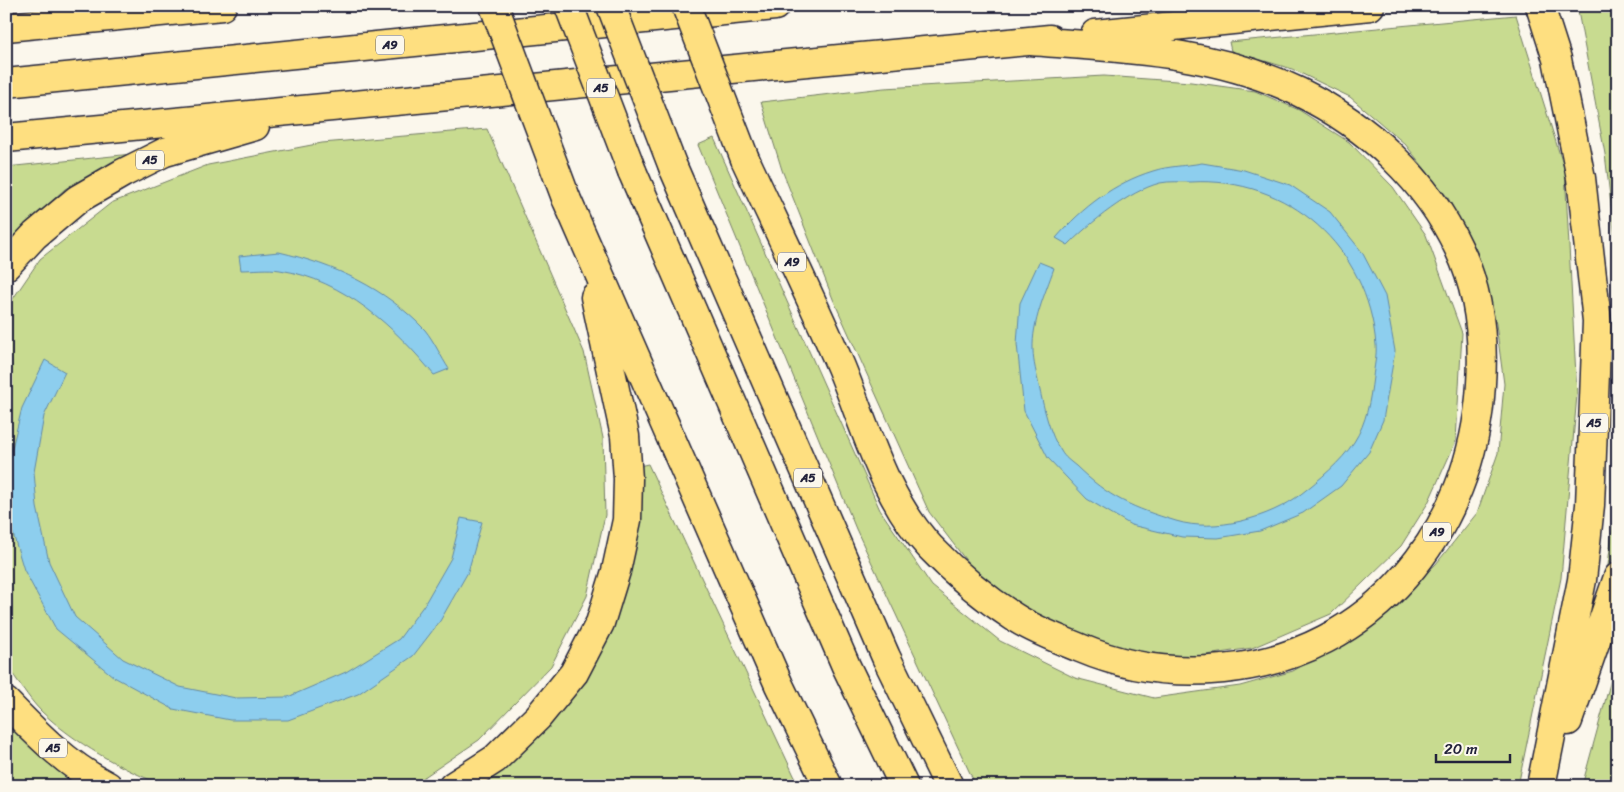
<svg xmlns="http://www.w3.org/2000/svg" width="1624" height="792" font-family="Sriracha,sans-serif">
<rect width="100%" height="100%" fill="#fbf7ec"/>
<filter id="ink" filterUnits="userSpaceOnUse"><feTurbulence type="fractalNoise" baseFrequency=".02" numOctaves="2"/><feDisplacementMap in="SourceGraphic" scale="10" xChannelSelector="R" yChannelSelector="G"/><feConvolveMatrix kernelMatrix="1 2 1 2 8 2 1 2 1" color-interpolation-filters="sRGB"/></filter>
<g filter="url(#ink)">
<path fill="#c8db90" stroke="#757e66" d="M1577 6H1618V264L1605 154Z
M1516 15 1565 171 1577 395 1561 578 1518 786H976L856 529 698 145 714 138 880 510 932 586 1000 641 1075 678 1154 698 1240 686 1293 671 1372 624 1436 564 1477 513 1498 453 1504 384 1496 324 1478 254 1448 198 1405 144 1350 97 1292 69 1231 51 1229 42Z
M1104 76 1191 82 1255 91 1299 110 1349 142 1393 187 1426 235 1462 333 1456 441 1428 503 1401 546 1331 614 1252 648 1174 660 1102 648 1034 620 981 580 929 512 833 299 782 170 761 102 884 88Z
M487 129 584 352 603 438 605 515 587 596 551 666 479 740 417 782 405 786H166C124 771 73 742 41 711 28 698 18 680 6 665V309L40 259 111 203 208 165 322 143Z
M132 154 65 189 21 229 6 248V167Z
M648 464 799 786H473L601 652 629 577 639 503V466Z
M1618 480V547L1607 574Z
M1618 654V786H1582Z
M6 721 88 786H6Z"/>
<path fill="#8dceee" stroke="#6289a6" d="M1202 163 1244 170 1290 185 1330 212 1362 252 1385 296 1395 351 1383 420 1369 452 1341 486 1303 513 1260 531 1218 538 1182 537 1131 525 1087 499 1048 458 1024 411 1017 344 1020 303 1039 262 1054 268C1045 294 1032 322 1033 350 1033 362 1037 375 1039 386 1043 405 1050 436 1061 451 1064 457 1071 462 1076 466 1109 498 1133 508 1176 521 1215 533 1270 518 1301 494 1320 479 1341 462 1354 442 1367 422 1370 400 1373 377 1374 367 1377 355 1376 345 1368 248 1289 176 1191 182 1181 182 1169 181 1160 183 1129 191 1090 223 1068 245L1056 238C1083 207 1114 183 1153 171 1168 166 1186 166 1202 163Z
M279 252C335 265 385 288 425 330 434 341 441 357 449 369L434 375C395 327 344 280 280 270 268 268 254 270 241 270L239 256Z
M45 360 65 372 44 416 34 472 37 507 49 562 75 617 123 659 180 687 236 698 288 697 346 672 399 639 424 605 451 558 461 518 482 522 468 572 440 621 413 656 358 694 288 720H230L173 709 114 677 56 629 24 570 7 514V468L22 408Z"/>
<g fill="none" stroke-linecap="round" stroke-linejoin="round">
<g stroke="#22223b" stroke-width="31">
<path id="motorway" d="M1540 6 1557 59 1581 178 1597 321 1590 505 1582 580 1541 786
M6 27 222 6
M1095 34 1370 6
M6 83 775 6
M6 138 1050 39
M745 159C777 228 811 297 841 367 866 428 884 498 930 547 955 573 983 597 1014 617 1034 630 1058 639 1080 648 1125 667 1174 674 1223 669 1373 655 1473 530 1481 384 1484 338 1479 291 1459 249 1427 180 1368 126 1299 92 1216 51 1122 48 1031 41
M673 167 886 657 949 786
M632 171 846 666 904 786
M566 198 779 685 828 786
M6 266 35 235 78 199 123 173 165 152 255 126
M6 702C36 733 68 766 108 786
M1568 721 1618 577
M453 786 495 759 538 717 574 673 600 623 616 571 627 520 628 479 625 436 595 297"/>
</g>
<use href="#motorway" stroke="#fedf80" stroke-width="28"/>
<g stroke="#22223b" stroke-width="31" stroke-linecap="butt">
<path id="motorway-bridge" d="M494 6 566 198
M569 6 632 171
M611 6 673 167
M686 6 745 159"/>
</g>
<use href="#motorway-bridge" stroke="#fedf80" stroke-width="28"/>
</g>
</g>
<g text-anchor="middle" stroke-width="4" stroke-linejoin="round" paint-order="stroke">
<g fill="#fbf7ec" stroke="#636270" stroke-width="1">
<rect x="376" y="35.5" width="28" height="19" rx="4"/>
<rect x="587" y="78.5" width="28" height="19" rx="4"/>
<rect x="136" y="150.5" width="28" height="19" rx="4"/>
<rect x="778" y="252.5" width="28" height="19" rx="4"/>
<rect x="1580" y="413.5" width="28" height="19" rx="4"/>
<rect x="794" y="468.5" width="28" height="19" rx="4"/>
<rect x="1423" y="522.5" width="28" height="19" rx="4"/>
<rect x="39" y="738.5" width="28" height="19" rx="4"/>
</g>
<g font-size="12" font-weight="bold" fill="#22223b">
<text x="390" y="49">A9</text>
<text x="601" y="92">A5</text>
<text x="150" y="164">A5</text>
<text x="792" y="266">A9</text>
<text x="1594" y="427">A5</text>
<text x="808" y="482">A5</text>
<text x="1437" y="536">A9</text>
<text x="53" y="752">A5</text>
</g>
</g>
<rect width="1624" height="792" fill="none" stroke="#fbf7ec" stroke-width="25"/>
<rect x="12" y="12" width="1599" height="767" fill="none" stroke="#22223b" stroke-width="2" filter="url(#ink)"/>
<path d="M1436 754v8h74v-8" fill="none" stroke="#22223b" stroke-width="2.5"/>
<text x="1444" y="754" font-size="15" fill="#22223b" stroke="#fbf7ec" stroke-width="4" paint-order="stroke">20 m</text>
</svg>
